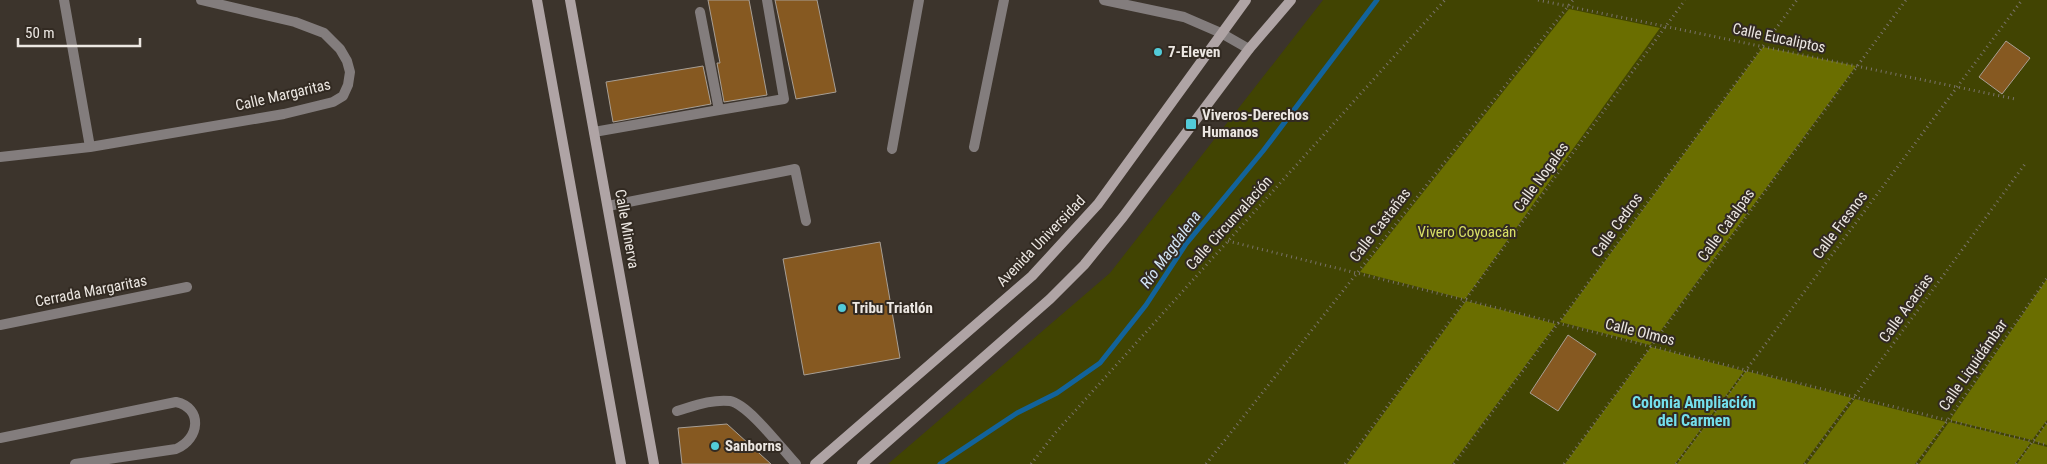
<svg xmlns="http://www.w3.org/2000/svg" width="2047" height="464" font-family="'Roboto Condensed',sans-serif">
<rect width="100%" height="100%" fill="#3c342c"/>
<path fill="#414402" d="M1323 0H2047V464H888L1110 273Z"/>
<path fill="#6a6e00" d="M1569 9 1660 28 1465 299 1360 272Z
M1763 47 1856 66 1650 345 1560 322Z
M2047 279V420L2032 440 1950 420Z
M1466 301 1556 324 1452 464H1347Z
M1651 347 1744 371 1675 464H1565Z
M1746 371 1852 398 1803 464H1677Z
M1855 399 1946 422 1915 464H1807Z
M1949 422 2031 442 2015 464H1919Z
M2047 423V445L2034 441Z
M2032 443 2047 447V464H2017Z"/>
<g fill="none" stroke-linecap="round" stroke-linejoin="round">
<path stroke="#12639b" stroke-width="5" d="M940 464 1017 413 1057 393 1100 363 1146 305 1186 244 1263 151 1377 0"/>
</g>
<path fill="#865921" stroke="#a89f95" d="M708 0H749L767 95 724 102 717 63H720Z
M775 0H817L836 92 796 99Z
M2006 41 2030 58 2002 94 1979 77Z
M703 66 711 104 613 122 606 82Z
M880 242 900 358 804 375 783 259Z
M1568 335 1596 354 1558 411 1530 393Z
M727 424 771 464H682L678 428Z"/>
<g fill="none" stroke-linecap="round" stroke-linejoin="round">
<path stroke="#7a736c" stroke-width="3" stroke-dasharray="1 4" stroke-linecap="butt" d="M1538 0 2015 99
M1228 241 2047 445
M1031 464 1056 432 1445 0
M1206 464 1573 0
M1345 464 1685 0
M1454 464 1797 0
M1564 464 1906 0
M1676 464 2022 0
M1805 464 2025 164
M1917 464 2047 278
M2016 464 2047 422"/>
<path stroke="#837d7d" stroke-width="10" d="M64 0 90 147
M1104 0 1184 17 1221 33 1249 49
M719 110 784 99 767 0
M594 132 719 110 700 12
M974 147 1004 0
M892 149 919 0
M0 157 90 147 284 114 333 102 343 96 348 85 350 72 347 61 340 49 324 33 295 22 201 0
M608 206 795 169 806 221
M0 325 187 287
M677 411C694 406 712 399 730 401 748 404 782 449 796 464
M0 438 176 402C203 408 200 439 176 449L75 464"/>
<path stroke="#afa4a5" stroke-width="10" d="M537 0 621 464
M570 0 654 464
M815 464 1032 276 1098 204 1246 0
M862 464 1050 299 1084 265 1123 217 1249 49 1291 0"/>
</g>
<g fill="#52cbd9" stroke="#322a22" stroke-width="2">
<circle cx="1158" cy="52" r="5"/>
<rect x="1185" y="118" width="12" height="12" rx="2.5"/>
<circle cx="842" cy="308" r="5"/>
<circle cx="715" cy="446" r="5"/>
</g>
<g text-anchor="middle" stroke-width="4" stroke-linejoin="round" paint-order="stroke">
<g font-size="15" fill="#ece7e2" stroke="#322a22">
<text transform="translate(1779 38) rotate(12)" y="5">Calle Eucaliptos</text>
<text transform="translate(283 95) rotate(-13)" y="5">Calle Margaritas</text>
<text transform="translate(1541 177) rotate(-54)" y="5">Calle Nogales</text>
<text transform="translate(1229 223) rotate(-48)" y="5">Calle Circunvalación</text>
<text transform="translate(1380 225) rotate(-52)" y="5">Calle Castañas</text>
<text transform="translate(1617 225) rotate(-54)" y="5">Calle Cedros</text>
<text transform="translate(1726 225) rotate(-54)" y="5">Calle Catalpas</text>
<text transform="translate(1840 225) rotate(-53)" y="5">Calle Fresnos</text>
<text transform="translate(627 229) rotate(80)" y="5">Calle Minerva</text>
<text transform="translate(1041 241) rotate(-46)" y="5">Avenida Universidad</text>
<text transform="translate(91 291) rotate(-11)" y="5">Cerrada Margaritas</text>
<text transform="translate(1906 308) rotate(-54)" y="5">Calle Acacias</text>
<text transform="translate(1640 332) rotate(14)" y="5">Calle Olmos</text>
<text transform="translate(1973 365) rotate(-55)" y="5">Calle Liquidámbar</text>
</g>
<g font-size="15" font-weight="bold" fill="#ece7e2" stroke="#322a22" text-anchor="start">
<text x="1168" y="57">7-Eleven</text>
<text x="1202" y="120">Viveros-Derechos<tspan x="1202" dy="17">Humanos</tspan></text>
<text x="852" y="313">Tribu Triatlón</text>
<text x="725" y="451">Sanborns</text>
</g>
<g font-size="15" fill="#d8e066" stroke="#322a22">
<text x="1467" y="237">Vivero Coyoacán</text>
</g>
<g font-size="16" font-style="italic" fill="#d3e5f5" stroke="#322a22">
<text transform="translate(1170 249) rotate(-54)" y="6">Río Magdalena</text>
</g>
<g font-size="16" font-weight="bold" fill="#74dfec" stroke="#322a22">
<text x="1694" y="408">Colonia Ampliación<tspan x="1694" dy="18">del Carmen</tspan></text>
</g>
</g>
<path d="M18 38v8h122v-8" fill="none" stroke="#ece7e2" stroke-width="2.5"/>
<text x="25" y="38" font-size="15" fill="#ece7e2" stroke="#322a22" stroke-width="4" paint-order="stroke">50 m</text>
</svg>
